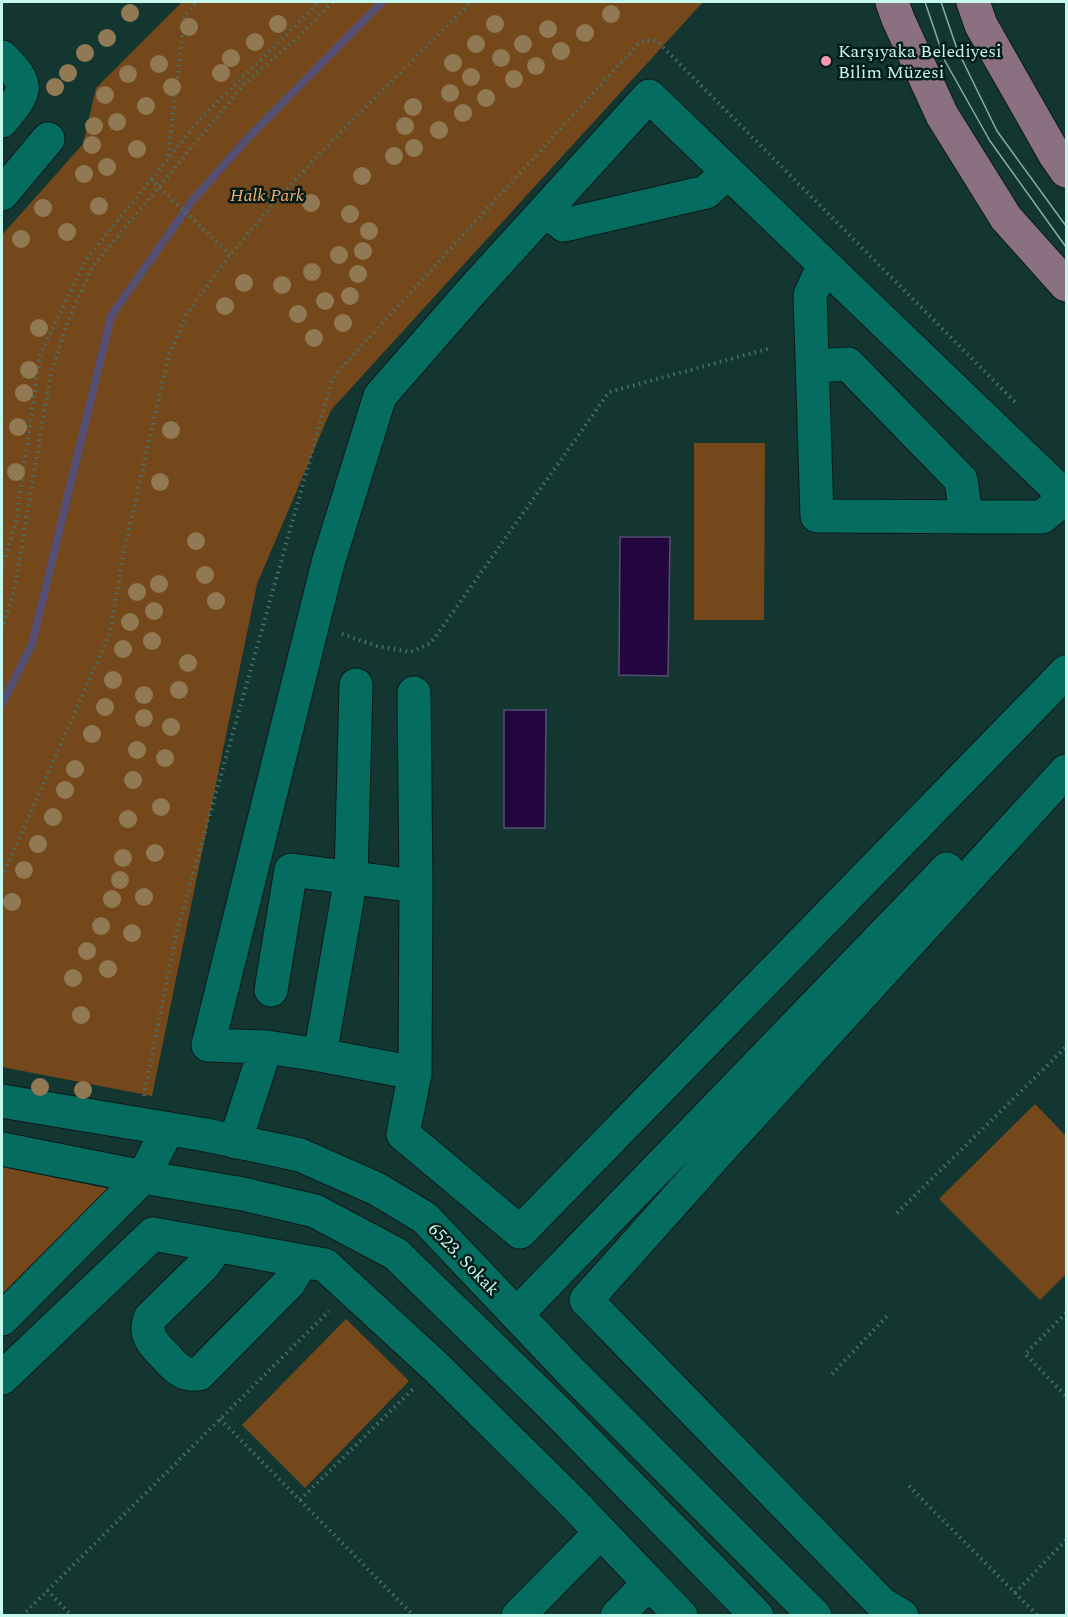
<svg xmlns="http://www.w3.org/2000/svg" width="1068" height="1617" font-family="Spectral,serif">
<rect width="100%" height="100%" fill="#133631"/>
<path fill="#75481b" d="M182 2H703L331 410 257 584 152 1096 2 1067V235L83 144 96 88Z
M694 443H765L764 620H694Z
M1035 1104 1066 1136V1274L1040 1300 939 1199Z
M2 1167 110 1189 2 1302Z
M346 1319 409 1381 305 1488 242 1425Z"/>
<path fill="#23063e" stroke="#544f73" stroke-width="1.5" d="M620 537H670L668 676 619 675Z
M504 710H546L545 828H504Z"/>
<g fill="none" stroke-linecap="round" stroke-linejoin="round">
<path stroke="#544f73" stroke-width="8" d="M2 704 32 644 111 316 192 201 246 140 382 2"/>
<g stroke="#0c1b18" stroke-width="35">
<path id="minor" d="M2 57C31 86 27 90 2 121
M2 194 48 139
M546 210 564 225 706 192 728 172
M824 265 810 295 817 516 1042 517 1066 497
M813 366 848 364 961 480 966 516
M1066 497 649 96 470 293 380 396 328 563 208 1045 266 1047 320 1055 415 1073 403 1134 520 1232 1066 672
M414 693 416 886 415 1073
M271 990 291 870 416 886
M320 1055 351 878 356 685
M2 1101 206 1135 300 1155 377 1189 425 1218 572 1373 815 1616
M235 1142 266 1047
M2 1149 143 1177 243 1194 315 1211 396 1254 556 1410 757 1616
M217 1246 204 1265 150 1318C143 1336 155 1346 167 1358 172 1364 178 1370 185 1373 190 1375 194 1374 199 1374L289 1283 302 1261
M517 1314 947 869
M2 1319 143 1177 168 1129
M2 1378 153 1234 325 1265 436 1367 574 1504 681 1616
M518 1616 601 1532
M617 1616 649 1583
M902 1616 882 1604 586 1300 719 1151 1066 771"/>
</g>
<g stroke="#0c1b18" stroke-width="35">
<path id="major" d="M892 2 898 19 942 115 1006 218 1066 285
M973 2 981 25 1055 155 1066 171"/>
</g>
<path stroke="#49716a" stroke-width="4" stroke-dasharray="1.5 4.5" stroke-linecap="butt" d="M168 156 185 14 198 2
M151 179 230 255
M2 568 16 522 40 355 85 261 201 118 320 2
M2 629 14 592 50 377 68 320 93 266 245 83 297 38 333 2
M342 634 377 646 411 652 431 643 609 392 771 348
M2 877 110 633 123 556 168 358 186 315 230 255 281 195 333 140 471 2
M144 1096 176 935 333 377 639 43 647 40 657 41 1015 402
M897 1213 1066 1047
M1066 1313 1025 1354 1066 1396
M832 1374 888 1315
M220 1419 414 1616
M909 1486 1038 1616
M300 1500 414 1388
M47 1590 72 1616
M1015 1593 1066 1540
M22 1616 329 1311"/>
<use href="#minor" stroke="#056c60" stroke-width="33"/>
<use href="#major" stroke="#8a7080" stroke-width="33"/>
<path stroke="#84b1a9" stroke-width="1.5" d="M925 2 945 61 990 141 1066 247
M941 2 957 49 997 131 1066 226"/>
</g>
<g fill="#907953">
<circle cx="130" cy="13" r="9"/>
<circle cx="611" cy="14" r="9"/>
<circle cx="278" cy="24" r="9"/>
<circle cx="495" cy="24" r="9"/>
<circle cx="189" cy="27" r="9"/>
<circle cx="548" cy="29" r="9"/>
<circle cx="585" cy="33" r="9"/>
<circle cx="107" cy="38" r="9"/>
<circle cx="255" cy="42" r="9"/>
<circle cx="476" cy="44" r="9"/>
<circle cx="523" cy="44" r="9"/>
<circle cx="561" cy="51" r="9"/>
<circle cx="85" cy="53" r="9"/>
<circle cx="231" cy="58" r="9"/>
<circle cx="501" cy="58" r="9"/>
<circle cx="453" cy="63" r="9"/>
<circle cx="159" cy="64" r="9"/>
<circle cx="536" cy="66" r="9"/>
<circle cx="68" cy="73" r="9"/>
<circle cx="221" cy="73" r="9"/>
<circle cx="128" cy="74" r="9"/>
<circle cx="471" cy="77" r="9"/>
<circle cx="514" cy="79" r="9"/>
<circle cx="55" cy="87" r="9"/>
<circle cx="172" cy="87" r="9"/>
<circle cx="450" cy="93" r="9"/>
<circle cx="105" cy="95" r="9"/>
<circle cx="486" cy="98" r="9"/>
<circle cx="146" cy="106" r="9"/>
<circle cx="413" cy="107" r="9"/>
<circle cx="463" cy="113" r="9"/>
<circle cx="117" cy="122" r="9"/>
<circle cx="94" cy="126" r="9"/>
<circle cx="405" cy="126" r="9"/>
<circle cx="439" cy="130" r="9"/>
<circle cx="92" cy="145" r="9"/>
<circle cx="414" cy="148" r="9"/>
<circle cx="137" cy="149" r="9"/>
<circle cx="394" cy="156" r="9"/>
<circle cx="107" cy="167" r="9"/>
<circle cx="84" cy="174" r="9"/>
<circle cx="362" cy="176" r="9"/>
<circle cx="311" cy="203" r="9"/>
<circle cx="99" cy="206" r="9"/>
<circle cx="43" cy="208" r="9"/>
<circle cx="350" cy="214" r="9"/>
<circle cx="369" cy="231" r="9"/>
<circle cx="67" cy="232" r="9"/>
<circle cx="21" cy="239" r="9"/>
<circle cx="363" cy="251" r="9"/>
<circle cx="339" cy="255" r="9"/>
<circle cx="312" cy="272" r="9"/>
<circle cx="358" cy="274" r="9"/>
<circle cx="244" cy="283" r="9"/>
<circle cx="282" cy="285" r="9"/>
<circle cx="350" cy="296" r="9"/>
<circle cx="325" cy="301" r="9"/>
<circle cx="225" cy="306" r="9"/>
<circle cx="298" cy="314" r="9"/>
<circle cx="343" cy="323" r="9"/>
<circle cx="39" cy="328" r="9"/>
<circle cx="314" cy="338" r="9"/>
<circle cx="29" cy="370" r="9"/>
<circle cx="24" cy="393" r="9"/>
<circle cx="18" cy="427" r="9"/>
<circle cx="171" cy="430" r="9"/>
<circle cx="16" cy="472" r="9"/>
<circle cx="160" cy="482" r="9"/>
<circle cx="196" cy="541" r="9"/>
<circle cx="205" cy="575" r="9"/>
<circle cx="159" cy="584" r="9"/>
<circle cx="137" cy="592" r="9"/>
<circle cx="216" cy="601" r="9"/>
<circle cx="154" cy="611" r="9"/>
<circle cx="130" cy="622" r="9"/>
<circle cx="152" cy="641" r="9"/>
<circle cx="123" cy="649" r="9"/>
<circle cx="188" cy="663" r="9"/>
<circle cx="113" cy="680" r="9"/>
<circle cx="179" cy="690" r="9"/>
<circle cx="144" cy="695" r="9"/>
<circle cx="105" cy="707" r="9"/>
<circle cx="144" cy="718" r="9"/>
<circle cx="171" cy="727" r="9"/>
<circle cx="92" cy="734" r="9"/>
<circle cx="137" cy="750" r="9"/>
<circle cx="165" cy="758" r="9"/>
<circle cx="75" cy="769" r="9"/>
<circle cx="133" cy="780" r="9"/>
<circle cx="65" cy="790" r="9"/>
<circle cx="161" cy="807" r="9"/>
<circle cx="53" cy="817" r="9"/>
<circle cx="128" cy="819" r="9"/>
<circle cx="38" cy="844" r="9"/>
<circle cx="155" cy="853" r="9"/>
<circle cx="123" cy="858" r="9"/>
<circle cx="24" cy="870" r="9"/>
<circle cx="120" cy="880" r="9"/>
<circle cx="144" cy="897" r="9"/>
<circle cx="112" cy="899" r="9"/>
<circle cx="12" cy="902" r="9"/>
<circle cx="101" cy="926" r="9"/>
<circle cx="132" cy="933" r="9"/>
<circle cx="87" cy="951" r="9"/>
<circle cx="108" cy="969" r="9"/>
<circle cx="73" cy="978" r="9"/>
<circle cx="81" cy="1015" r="9"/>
<circle cx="40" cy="1087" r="9"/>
<circle cx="83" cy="1090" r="9"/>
</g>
<circle fill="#f19ab2" stroke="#041c18" stroke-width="2" cx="826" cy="61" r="6"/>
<g text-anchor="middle" stroke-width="5" stroke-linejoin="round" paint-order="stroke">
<g font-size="18" fill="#c6f8ee" stroke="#041c18" text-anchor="start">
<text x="838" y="57">Karşıyaka Belediyesi<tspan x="838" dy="21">Bilim Müzesi</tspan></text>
</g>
<g font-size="18" font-style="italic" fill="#f6af6f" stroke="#041c18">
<text x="267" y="201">Halk Park</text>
</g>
<g font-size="18" fill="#c6f8ee" stroke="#041c18">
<text transform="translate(464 1259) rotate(46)" y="6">6523. Sokak</text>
</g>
</g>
<rect width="1068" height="1617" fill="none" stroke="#c6f8ee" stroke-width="6"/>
</svg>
